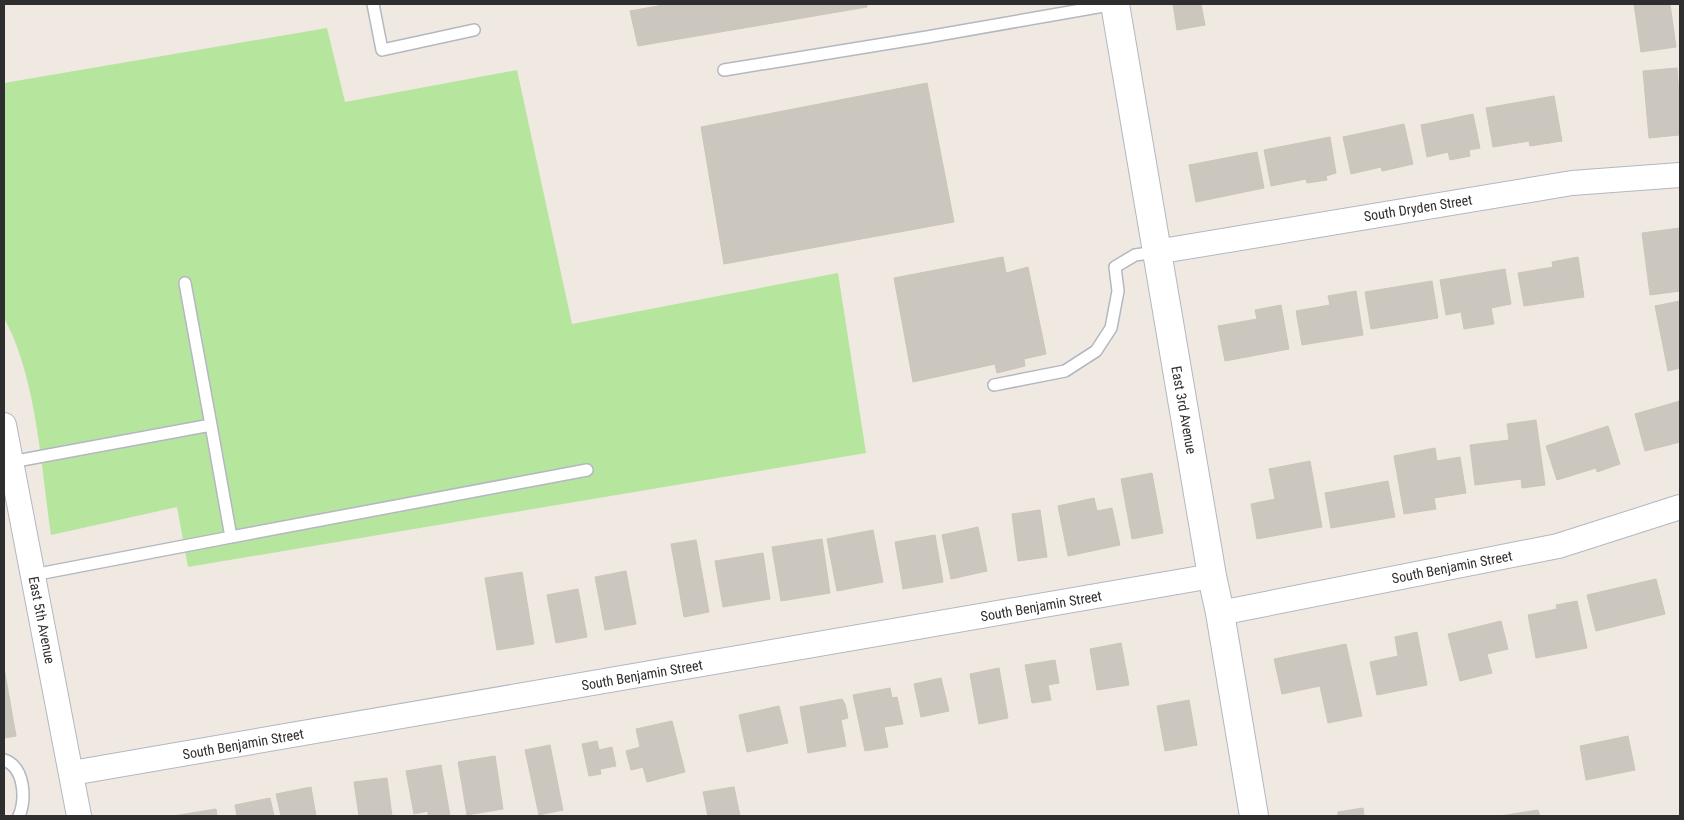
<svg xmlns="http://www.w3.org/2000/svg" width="1684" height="820" font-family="'Roboto Condensed',sans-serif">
<rect width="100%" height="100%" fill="#efe9e1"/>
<path fill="#b6e59e" d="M327 28 345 102 517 70 572 324 838 273 866 453 188 567 177 507 51 535C41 468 37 378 4 318V83Z"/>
<path fill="#cbc7bf" stroke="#cbc5ba" d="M669 4H867V7L638 46 630 11Z
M1173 4H1201L1205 25 1177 30Z
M1634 4H1670L1676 47 1641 52Z
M1677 68 1680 107V121H1678L1679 135 1649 138 1643 71Z
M927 83 954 222 724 264 701 127Z
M1554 96 1562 141 1530 146 1529 141 1493 147 1486 108Z
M1473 114 1480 148 1469 150 1470 156 1450 160 1448 152 1427 157 1421 125Z
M1404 124 1413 164 1382 171 1381 167 1351 174 1343 137Z
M1330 137 1336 173 1326 176 1327 180 1307 183 1306 179 1271 186 1264 150Z
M1257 152 1264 188 1196 202 1189 165Z
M1680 228V291L1650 295 1642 233Z
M1003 257 1006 273 1028 267 1046 354 1024 359 1025 366 997 373 995 364 913 382 894 278Z
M1578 257 1584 297 1524 306 1518 273 1553 267 1552 262Z
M1505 269 1511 304 1491 308 1494 324 1464 329 1461 312 1446 315 1440 280Z
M1432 281 1438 318 1371 329 1365 292Z
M1356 291 1363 335 1302 345 1296 311 1330 305 1328 296Z
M1680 301V368L1668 371 1655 306Z
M1281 305 1289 349 1225 361 1218 326 1257 319 1255 310Z
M1680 401V442L1645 451 1635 414Z
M1536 420 1545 485 1522 488 1521 479 1475 485 1470 445 1509 440 1507 424Z
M1608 426 1620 464 1597 472 1596 468 1557 480 1546 446Z
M1435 448 1437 461 1460 457 1466 493 1434 498 1436 509 1404 514 1394 456Z
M1310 461 1322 527 1257 539 1251 504 1275 499 1269 469Z
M1152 473 1163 533 1132 539 1121 479Z
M1388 481 1395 517 1331 528 1325 493Z
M1094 498 1097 511 1112 508 1120 545 1068 556 1058 506Z
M1040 510 1047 557 1018 561 1012 514Z
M978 527 987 571 951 579 942 535Z
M873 530 883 582 837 591 827 539Z
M935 535 943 582 903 589 895 542Z
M822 539 830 593 781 601 772 547Z
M696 540 709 612 684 617 671 544Z
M763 553 770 599 723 607 715 561Z
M626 571 636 624 605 630 595 577Z
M522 572 534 644 497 650 485 578Z
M1656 579 1665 614 1596 631 1587 595Z
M578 589 587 637 556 643 547 595Z
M1577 601 1587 648 1536 658 1528 615 1557 609 1556 605Z
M1501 621 1508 649 1487 654 1492 673 1460 681 1448 634Z
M1417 632 1427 685 1377 695 1370 662 1398 656 1395 637Z
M1121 643 1129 685 1097 690 1090 649Z
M1346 644 1362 716 1328 723 1320 686 1282 694 1274 659Z
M1055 660 1059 683 1048 685 1051 700 1032 703 1025 665Z
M4 668 16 736 4 738Z
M999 668 1008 718 979 724 970 674Z
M941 678 949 711 921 717 914 684Z
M890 688 892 698 897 697 903 724 884 727 888 747 865 751 853 695Z
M842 699 845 704 848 718 841 720 846 746 808 753 800 707Z
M1189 700 1197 745 1165 751 1157 706Z
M779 706 788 743 747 752 739 715Z
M672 721 685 772 647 782 643 767 631 770 626 751 640 747 636 729Z
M1628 736 1635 770 1586 780 1580 746Z
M597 741 599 750 612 747 616 766 600 769 601 774 589 776 582 744Z
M550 745 563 810 539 815 525 750Z
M495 756 503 809 467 815 458 762Z
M441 765 450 816H428V811L414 814 406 771Z
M387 778 392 816H359L354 782Z
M311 787 316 816H281L276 794Z
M734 787 740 816H708L703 792Z
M270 798 274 816H237L235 805Z
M1363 808 1364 816H1338V812Z
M216 809 217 816H173Z
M1538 810 1540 816H1500Z"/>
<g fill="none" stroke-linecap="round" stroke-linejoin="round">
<g stroke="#b4b7c1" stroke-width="14">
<path id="lane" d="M373 4 382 50 474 30
M724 70 927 37 1115 4
M185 283 211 425
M994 385 1065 371 1096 351 1111 328 1118 291 1115 267 1135 255 1156 252
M11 462 211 425 231 537 33 575
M231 537 587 470
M4 760C25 767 26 799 19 816"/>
</g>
<g stroke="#b4b7c1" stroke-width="26">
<path id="street" d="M1156 252 1572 183 1680 175
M4 425 79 816
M1220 613 1558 546 1680 507
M72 773 1212 576"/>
</g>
<g stroke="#b4b7c1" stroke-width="30">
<path id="secondary" d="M1115 4 1212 576 1220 613 1254 816"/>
</g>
<use href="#lane" stroke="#fff" stroke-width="11"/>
<use href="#street" stroke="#fff" stroke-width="24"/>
<use href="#secondary" stroke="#fff" stroke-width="28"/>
</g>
<g text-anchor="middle" stroke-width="5" stroke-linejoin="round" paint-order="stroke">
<g font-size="14" fill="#2e2e2e" stroke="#fff">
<text transform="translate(1418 208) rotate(-9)" y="5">South Dryden Street</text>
<text transform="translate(1184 410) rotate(80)" y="5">East 3rd Avenue</text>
<text transform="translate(1452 567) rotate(-11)" y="5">South Benjamin Street</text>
<text transform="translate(1041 606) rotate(-10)" y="5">South Benjamin Street</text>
<text transform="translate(42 620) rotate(79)" y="5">East 5th Avenue</text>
<text transform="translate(642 675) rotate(-10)" y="5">South Benjamin Street</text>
<text transform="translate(243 744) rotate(-10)" y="5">South Benjamin Street</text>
</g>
</g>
<rect width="1684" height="820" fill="none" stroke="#2e2e2e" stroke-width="10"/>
</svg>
